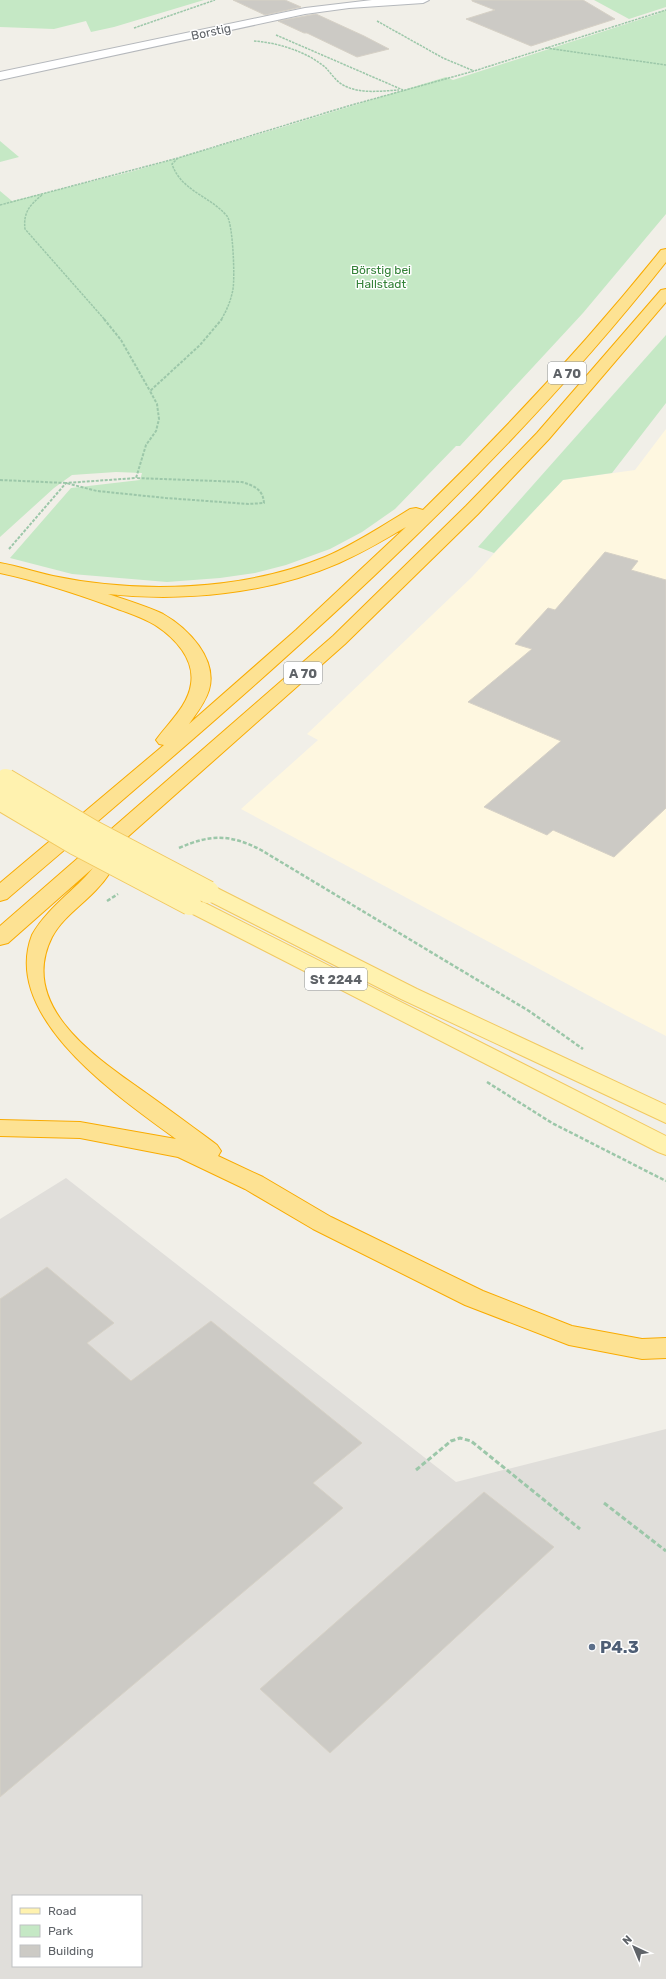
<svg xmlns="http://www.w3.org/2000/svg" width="666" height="1979" font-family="Rubik,sans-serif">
<rect width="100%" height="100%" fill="#f1efe8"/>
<path fill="#fef7e0" d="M666 429V1036L627 1016 241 809 318 740 307 734 472 577 563 480 635 470Z"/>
<path fill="#e0deda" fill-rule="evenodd" d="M66 1178 456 1482 666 1429V1979H0V1219ZM13 1896H141V1966H13Z"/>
<path fill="#c5e8c5" d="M0 0H204L114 27 91 32 86 21 54 29 0 27Z
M594 0H666V7L629 19Z
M666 10V214L583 313 460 446H456L395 509 362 532 330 549 286 565 255 573 220 578 167 582 72 574 10 558 71 488 140 480 142 473 116 472 72 475 54 488 0 537V191L12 201 130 172 270 131 446 77 453 80 660 13 658 12Z
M0 141 19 157 0 162Z
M666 335V403L612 473 563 480 494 553 478 547Z"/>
<path fill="#cccac5" stroke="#d6d1c6" d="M233 0H285L301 7 265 15Z
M472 0H583L615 19 531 46 466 19 495 10 472 1Z
M316 14 364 36 389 49 357 57 307 33H304L278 21Z
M605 552 638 561 631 570 666 580V808L614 857 553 830 547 835 484 807 561 741 468 702 532 649 515 644 548 608 555 610Z
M47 1267 114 1323 87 1343 131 1381 211 1321 362 1443 313 1483 343 1508 0 1797V1299Z
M484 1492 554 1547 330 1753 260 1689Z"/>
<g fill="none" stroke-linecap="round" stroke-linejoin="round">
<g stroke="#b5b8bc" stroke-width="2">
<path id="street" d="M372 0H429L423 3 349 8 305 14 0 80V72L305 8Z"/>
</g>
<g stroke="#f2c960" stroke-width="2">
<path id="primary" d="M208 885 215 887 417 989 666 1105V1123L401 999 201 897 198 892 201 887Z
M190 897 197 899 666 1136V1155L658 1152 183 909 179 904 183 899Z"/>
</g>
<g stroke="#f9ab00" stroke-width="2">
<path id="highway" d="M666 249V262C476 503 239 700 7 899L0 901V883L164 745 159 744 156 740C169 722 188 706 191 684 195 659 175 638 155 625 142 617 125 612 110 606 74 593 38 581 0 573V563C18 566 35 572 53 576 139 594 243 591 325 557 355 544 382 526 410 509L416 508 423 510C507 428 587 342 661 250ZM406 527 296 630 189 724C196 714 205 703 209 690 218 659 188 628 163 614 146 606 126 600 108 594 184 602 268 594 339 563 362 553 384 540 406 527Z
M666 289V302L549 439 478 514 345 644 123 841 126 845C117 861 109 877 96 890 82 905 62 918 52 937 17 1007 98 1059 146 1093 170 1110 194 1128 217 1145L221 1151 218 1156 263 1177 331 1217 483 1291 572 1326 642 1339 666 1338V1358L642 1359 569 1345 465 1305 313 1229 245 1189 178 1157 80 1138 0 1136V1120L80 1122 176 1139C122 1099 0 1018 32 935 47 908 74 891 93 868L8 943 0 945V926L333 636 466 506 537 433 661 290Z"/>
</g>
<path stroke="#9cc7a9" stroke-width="1.5" stroke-dasharray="2.5 1" stroke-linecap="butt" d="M377 21 443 58 474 71
M134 28 215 0
M276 35 403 90
M254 41C279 43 305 51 325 67 331 73 336 82 345 86 361 94 381 91 399 90
M546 48 666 65
M178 158 172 164C181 191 210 196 227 216 233 224 235 277 233 289 231 300 227 310 221 320
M42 195C30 205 23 212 25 229L105 320
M0 205 178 158 348 106 474 71 666 10"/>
<path stroke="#9cc7a9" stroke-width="2" stroke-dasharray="3 1.5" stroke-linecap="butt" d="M104 319 121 340 150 391
M0 480 66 483 97 491 166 498 248 504 264 503C263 489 254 486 242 482L136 478 146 445 156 431 159 419 157 404 150 391 200 345 222 319
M9 549 66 483 136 478"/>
<path stroke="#9cc7a9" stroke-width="2.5" stroke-dasharray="4 2" stroke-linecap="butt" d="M179 848C211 834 230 834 261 850L529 1011 583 1049
M107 901 118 894
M487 1082 552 1123 666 1181"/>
<path stroke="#9cc7a9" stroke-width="3" stroke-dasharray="5 2.5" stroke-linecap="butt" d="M416 1470 451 1441 460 1438 471 1441 580 1529
M604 1503 666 1551"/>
<use href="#street" fill="#fff" fill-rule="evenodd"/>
<use href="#primary" fill="#fff2af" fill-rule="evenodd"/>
<use href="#highway" fill="#fde293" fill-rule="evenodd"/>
<g stroke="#f2c960" stroke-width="24" stroke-linecap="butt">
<path id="primary-bridge" d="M6 780 92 831 208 892
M0 799 76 844 190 904"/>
</g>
<use href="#primary-bridge" stroke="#fff2af" stroke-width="22"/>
</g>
<circle fill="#5c6f8a" stroke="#fff" stroke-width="1.5" cx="592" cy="1647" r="4"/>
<g text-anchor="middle" stroke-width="3" stroke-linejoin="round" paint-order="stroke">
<g font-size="12" fill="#5f6368" stroke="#fff">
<text transform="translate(211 32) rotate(-12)" y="4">Borstig</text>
</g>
<g font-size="12" fill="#348238" stroke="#fff">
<text x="381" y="274">Börstig bei<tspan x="381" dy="14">Hallstadt</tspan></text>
</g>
<g fill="#fff" stroke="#8f9295" stroke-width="1">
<rect x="548" y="362" width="38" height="22" rx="3"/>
<rect x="284" y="662" width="38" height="22" rx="3"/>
<rect x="305" y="968" width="62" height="22" rx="3"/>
</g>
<g font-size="13" font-weight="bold" fill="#5f6368">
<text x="567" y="378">A 70</text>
<text x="303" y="678">A 70</text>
<text x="336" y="984">St 2244</text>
</g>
<g font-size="17" font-weight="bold" fill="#4e5e75" stroke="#fff" text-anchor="start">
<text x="600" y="1653">P4.3</text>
</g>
</g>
<rect x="12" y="1895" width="130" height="72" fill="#ffffff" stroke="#bfc1c3"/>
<rect x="20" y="1908" width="20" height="6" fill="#fff2af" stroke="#bfc1c3"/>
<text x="48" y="1915" font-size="12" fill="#5f6368">Road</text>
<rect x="20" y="1925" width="20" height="12" fill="#c5e8c5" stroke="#bfc1c3"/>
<text x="48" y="1935" font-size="12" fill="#5f6368">Park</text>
<rect x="20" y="1945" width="20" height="12" fill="#cccac5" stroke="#bfc1c3"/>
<text x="48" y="1955" font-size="12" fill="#5f6368">Building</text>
<g transform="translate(634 1947) rotate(316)" stroke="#ffffff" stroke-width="3" paint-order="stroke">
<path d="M0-3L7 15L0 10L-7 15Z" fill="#5f6368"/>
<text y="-6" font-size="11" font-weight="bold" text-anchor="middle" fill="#5f6368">N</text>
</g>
</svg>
